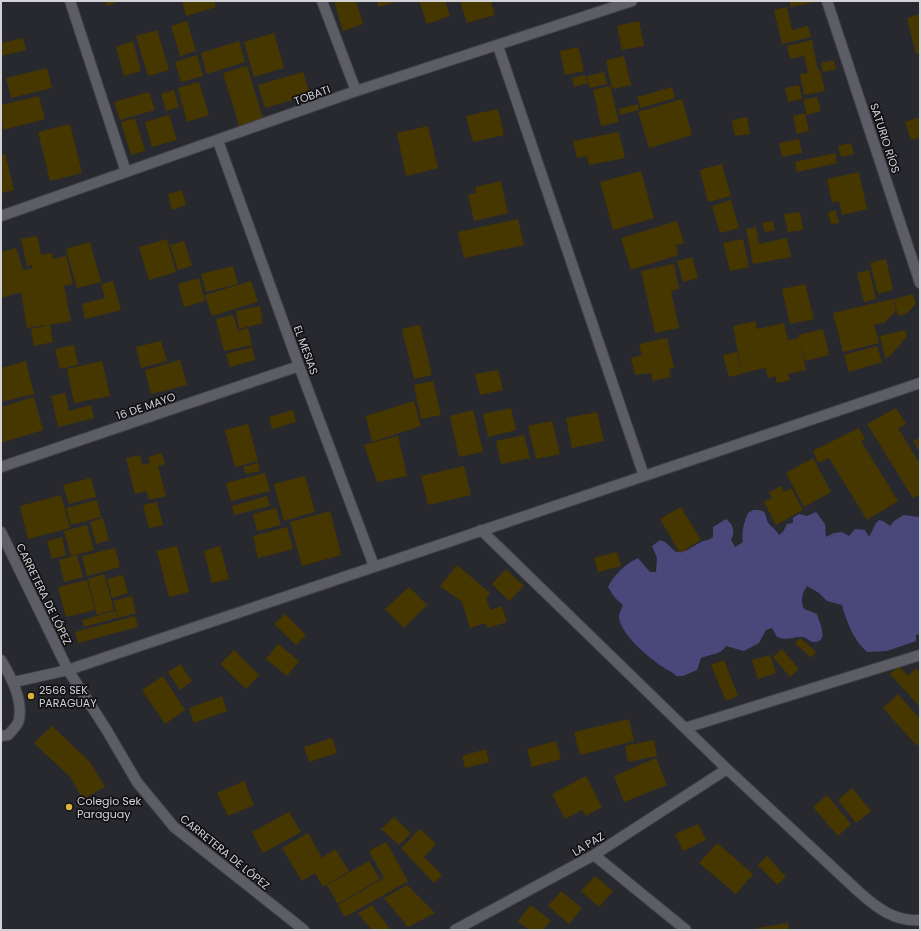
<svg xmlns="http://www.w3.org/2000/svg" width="921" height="931" font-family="Poppins,sans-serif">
<rect width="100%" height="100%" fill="#28282f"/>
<path fill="#4a477a" d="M753 510C771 510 762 515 770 525 773 528 777 531 779 535L783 532 787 524 793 523V518L799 514 807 516 816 512 825 524 826 537 834 533 842 532 849 536 855 529 865 530 869 537 876 523 879 520 883 521 890 526 894 521 904 515 920 517V634L916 635V641L887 651 867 652C853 639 847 623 842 605L827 601 819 593 807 586C802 593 800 601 804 609L817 614C818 620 831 643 813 642 809 641 806 637 802 637 791 637 788 641 777 637L772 628 766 630 759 643 744 651 726 646C721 655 710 654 701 658L697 670 683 676H676C672 671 668 671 663 667 649 658 621 635 619 617 619 613 622 608 623 605L615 598 608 587C614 575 625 564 638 558L650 572H656L657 558 652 546 660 540 665 542 676 552C688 552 691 547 701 542 706 540 710 540 713 537V527L726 519C734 525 735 532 731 540L735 547 743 542C741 532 744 523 748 513Z"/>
<path fill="#463701" d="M105 1H122L106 6Z
M182 1H214L216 7 186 16Z
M334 1H356L363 24 343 31Z
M377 1H396V2L378 7Z
M419 1H445L450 16 427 24Z
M460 1H491L495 15 467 23Z
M789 1H815V2L791 7Z
M787 7 792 30 808 26 811 37 782 44 774 10Z
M920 14V53L916 54 907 18Z
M187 21 196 51 180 56 171 26Z
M639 21 644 46 622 50 617 26Z
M157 30 169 70 148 76 136 36Z
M274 33 284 68 254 77 244 42Z
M23 38 26 50 1 56V43Z
M812 40 818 71 820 70 825 91 804 95 800 74 808 73 804 56 790 59 787 46Z
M133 41 141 71 124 76 116 47Z
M239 41 245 62 207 74 201 53Z
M578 47 584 71 565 75 560 51Z
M197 55 203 76 181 82 175 62Z
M624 56 631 85 612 89 606 60Z
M834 60 836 69 823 72 821 63Z
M247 66 264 122 240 129 223 73Z
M47 68 52 88 11 98 6 78Z
M303 72 310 95 265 108 258 85Z
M604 72 607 84 590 88 587 76Z
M585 75 588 83 574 87 572 78Z
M199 82 209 115 187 122 178 88Z
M799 85 802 99 788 102 785 88Z
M610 86 619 122 601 126 593 90Z
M672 87 675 98 641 108 637 97Z
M174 90 179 107 166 111 161 94Z
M149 92 155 110 120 120 114 102Z
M39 96 45 119 3 130 1 105Z
M817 97 821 111 807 115 803 100Z
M682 99 692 135 649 148 638 112Z
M638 104 639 110 620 115 619 109Z
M498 109 504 135 473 142 466 116Z
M805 113 809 131 797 134 793 116Z
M169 115 177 140 152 147 145 122Z
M747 117 750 134 735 136 732 120Z
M920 117V138L911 140 905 122Z
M135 118 145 151 131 155 121 122Z
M70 124 82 173 50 181 38 132Z
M428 126 438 168 406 176 397 133Z
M619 132 625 158 589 165 587 156 577 158 573 141Z
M799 139 802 153 782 157 779 143Z
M851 143 854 154 841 157 838 146Z
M835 153 837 163 797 172 795 162Z
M5 154 14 190 1 193V155Z
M722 164 731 196 708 202 700 170Z
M641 171 654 218 613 230 600 182Z
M859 172 867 209 842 215 839 201 832 203 827 179Z
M501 181 508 213 474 221 468 195 476 193 475 187Z
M182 190 186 205 172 210 168 194Z
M731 200 739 228 720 233 712 206Z
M836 210 839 223 831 224 828 212Z
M800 212 803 230 788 232 784 214Z
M518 219 524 245 464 258 458 232Z
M677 221 684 243 676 245 678 255 631 270 621 238Z
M773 221 775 230 765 232 762 223Z
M756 227 759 244 787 238 791 257 753 264 746 229Z
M37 236 41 255 52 253 53 259 66 256 73 284 64 286 71 321 50 325 53 342 34 346 31 329 45 326V325L27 328 21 292 1 298V252L16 248 23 270 33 268 32 265 27 266 21 239Z
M167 239 176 272 149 280 139 247Z
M743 239 749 267 730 271 723 243Z
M184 241 192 266 178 270 170 245Z
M90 242 101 282 77 288 66 249Z
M692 257 698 278 683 282 677 261Z
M886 259 893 290 878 294 870 263Z
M674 264 679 289 671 291 679 328 655 333 641 271Z
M233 266 238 284 206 292 201 274Z
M869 270 876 299 864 302 857 273Z
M199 278 205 301 184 307 178 284Z
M113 281 121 310 85 319 82 304 105 298 101 284Z
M251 281 258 302 212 316 205 295Z
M805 284 814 319 790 324 782 289Z
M913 294 916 304 906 314 898 316 894 299Z
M893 299 896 311 884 323 874 324 879 343 843 352 833 313Z
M260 306 263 323 239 329 236 311Z
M233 315 238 331 248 328 252 345 224 351 216 319Z
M755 321 757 329 784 323 788 340 799 338 798 335 823 329 829 355 805 361 800 342 806 370 788 374 790 380 777 383 775 376 768 378 764 363 765 368 742 373 733 326Z
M420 325 432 375 414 379 402 329Z
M905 330 907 336 890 356 885 358 880 336Z
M667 338 674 368 669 369 671 377 652 381 651 373 635 375 631 358 642 355 639 344Z
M161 341 167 361 141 368 136 347Z
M74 345 78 365 60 369 55 349Z
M877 346 882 362 849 372 844 355Z
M252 347 255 360 230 367 226 354Z
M737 352 742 374 729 377 723 355Z
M180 360 187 385 151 394 145 370Z
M26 361 34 394 1 402V368Z
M102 361 110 396 74 403 67 369Z
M498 370 503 390 480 395 475 374Z
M433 381 441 415 421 419 414 385Z
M65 393 69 411 91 405 94 418 58 427 51 396Z
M34 397 43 430 1 443V407Z
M414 401 421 426 372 442 366 416Z
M511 408 516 430 488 437 483 414Z
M896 408 906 424 898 428 920 464V494L913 498 867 424Z
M293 410 296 422 272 429 269 417Z
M473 410 483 452 459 457 450 416Z
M597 412 604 441 572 448 566 418Z
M552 421 560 454 536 459 528 426Z
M248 424 258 461 235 467 225 430Z
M859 428 865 439 861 441 898 501 867 520 829 458 818 463 813 451Z
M524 435 530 458 501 464 496 441Z
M398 436 407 476 377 482 364 445Z
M920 437V452L913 441Z
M162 453 165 464 158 466 166 496 149 500 146 491 135 494 126 458 140 455 142 465 150 463 148 457Z
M813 458 831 492 804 507 786 473Z
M258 463 260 471 246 474 243 467Z
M464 466 471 495 428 505 421 476Z
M265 473 270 491 231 501 226 483Z
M305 476 315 512 284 521 274 484Z
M91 478 96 497 69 504 63 485Z
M781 486 784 492 791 488 803 510 776 525 764 502 772 498 769 492Z
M61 495 70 528 28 539 20 506Z
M267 496 270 506 234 515 232 506Z
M97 500 101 517 71 525 66 508Z
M157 502 163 525 149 528 143 505Z
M681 507 701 540 680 553 660 519Z
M276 508 281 525 257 531 253 514Z
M330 511 341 555 302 566 290 522Z
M103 518 109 540 96 544 90 522Z
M87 525 94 550 71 556 64 531Z
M287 527 293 549 258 558 253 536Z
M62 537 66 555 52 559 47 541Z
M177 546 189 592 169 597 157 551Z
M220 546 229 579 212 583 204 551Z
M115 548 120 567 87 576 82 556Z
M617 552 621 566 598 572 594 558Z
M77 555 83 577 64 582 59 560Z
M457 565 490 593 486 598 490 610 502 606 507 622 487 628 486 623 470 628 462 602 440 586Z
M506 569 524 586 509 601 492 584Z
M104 574 114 610 97 615 88 579Z
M123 575 128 593 112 598 107 579Z
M87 580 95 610 66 617 58 587Z
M409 587 427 605 404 628 385 609Z
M132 596 136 613 118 618 113 601Z
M115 611 117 618 84 627 82 620Z
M285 614 306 635 296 645 274 624Z
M135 616 138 627 78 643 75 632Z
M800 638 816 652 811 658 795 643Z
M278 644 299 661 287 676 266 659Z
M782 649 799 669 790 677 773 657Z
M234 650 259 675 246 689 220 664Z
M770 655 776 673 758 679 752 660Z
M724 660 738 696 726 701 711 665Z
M180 664 192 681 180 690 168 672Z
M899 666 908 676 916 668 920 673V707L890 674Z
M163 676 185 710 165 724 142 690Z
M898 694 920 719V743L917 746 883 708Z
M222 696 227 711 194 723 189 708Z
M629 719 634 741 580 755 574 732Z
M52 726 90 762 105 787 83 799 70 777 34 743Z
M332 738 337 753 309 762 304 747Z
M654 740 657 756 628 762 625 746Z
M556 741 561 759 532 767 527 749Z
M486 749 489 762 465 768 462 756Z
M656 758 667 785 624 802 614 776Z
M586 776 602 807 586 816 582 810 565 819 552 794Z
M244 781 254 805 228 816 217 793Z
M852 788 871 811 856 823 838 800Z
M827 795 851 824 838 836 813 807Z
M289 812 301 832 263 853 252 832Z
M394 817 411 833 399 845 381 829Z
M698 824 706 840 683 851 675 834Z
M420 829 436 844 424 857 442 875 434 883 401 848Z
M308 833 322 858 335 849 349 871 323 887 315 873 302 881 282 848Z
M386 842 408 881 345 917 338 905 384 878 369 851Z
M717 843 753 874 736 894 699 863Z
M767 856 786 877 777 885 758 865Z
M369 861 380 879 338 904 327 885Z
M595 876 613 891 599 907 581 891Z
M407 885 435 913 408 927 384 898Z
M561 891 582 908 569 924 548 906Z
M372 905 391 930H372L358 913Z
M531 905 551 921 543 930H529L518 921Z
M788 923 789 930H758V928Z"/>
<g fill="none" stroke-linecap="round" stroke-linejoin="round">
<g stroke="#434349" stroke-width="12">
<path id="lane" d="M1 660C11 677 23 699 19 720 18 725 12 731 8 735L1 736
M14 682 68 670"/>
</g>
<g stroke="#434349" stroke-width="12">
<path id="street" d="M70 1 126 172
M322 1 356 91
M827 1 920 283
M498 46 644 476
M218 141 299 366 374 566
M1 467 299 366
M481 530 727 769 859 892C877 908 895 922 920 920
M68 670 920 383
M685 728 920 655
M594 855 686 930
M455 930 594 855 727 769"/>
</g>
<g stroke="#434349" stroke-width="12">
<path id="secondary" d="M1 216 356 91 632 1
M1 532 68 670 106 729 137 782 174 827 304 930"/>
</g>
<use href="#lane" stroke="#5d5d65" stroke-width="10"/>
<use href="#street" stroke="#5d5d65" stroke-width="10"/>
<use href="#secondary" stroke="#5d5d65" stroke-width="10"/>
</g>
<g fill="#d8b434" stroke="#111114" stroke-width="1.5">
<circle cx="31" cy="696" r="4"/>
<circle cx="69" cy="807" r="4"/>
</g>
<g text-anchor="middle" stroke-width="3.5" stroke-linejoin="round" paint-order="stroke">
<g font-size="11" fill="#d2d2d7" stroke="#111114">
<text transform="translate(312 95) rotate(-20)" y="4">TOBATI</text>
<text transform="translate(885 138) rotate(72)" y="4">SATURIO RÍOS</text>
<text transform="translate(306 350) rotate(70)" y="4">EL MESIAS</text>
<text transform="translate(146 406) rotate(-19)" y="4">16 DE MAYO</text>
<text transform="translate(44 594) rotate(64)" y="4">CARRETERA DE LÓPEZ</text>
<text transform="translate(588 844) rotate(-31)" y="4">LA PAZ</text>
<text transform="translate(225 852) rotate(39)" y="4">CARRETERA DE LÓPEZ</text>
</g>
<g font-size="11" fill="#d2d2d7" stroke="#111114" text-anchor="start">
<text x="39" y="694">2566 SEK<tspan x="39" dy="13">PARAGUAY</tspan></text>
<text x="77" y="805">Colegio Sek<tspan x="77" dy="13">Paraguay</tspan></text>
</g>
</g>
<rect width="921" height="931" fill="none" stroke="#d2d2d7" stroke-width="4"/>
</svg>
